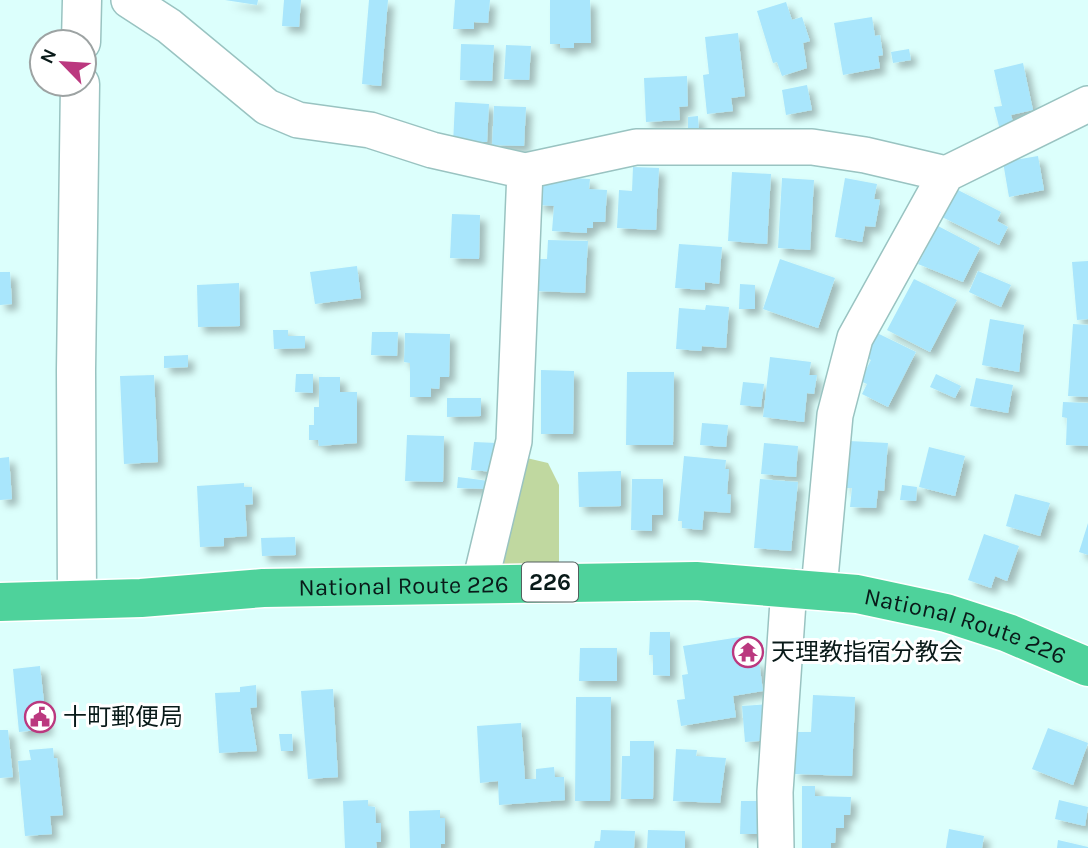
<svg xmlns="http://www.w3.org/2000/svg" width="1088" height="848" font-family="Karla,'Noto Sans JP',sans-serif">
<defs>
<filter id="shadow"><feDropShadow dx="6" dy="6" stdDeviation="3.5" flood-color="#0004"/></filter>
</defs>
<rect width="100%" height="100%" fill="#dcfffc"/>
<path fill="#c0d8a0" d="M518 456 548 463 559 485V564L494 567Z"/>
<path fill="#a9e6fc" filter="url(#shadow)" d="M225 0H258L257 5Z
M284 0H301L299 27 282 26Z
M369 0H388L381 86 362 84Z
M455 0H490L488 23 474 22V29H453Z
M550 0H590L591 43H574V48H560V44H550Z
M786 2 792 20 802 17 810 41 803 43 807 68 782 76 777 62 773 63 757 11Z
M872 17 875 36 880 35 883 55 878 56 880 68 843 75 834 23Z
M738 33 745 96 731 98 733 111 707 114 703 75 709 74 705 37Z
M461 44 494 45 492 81 460 80Z
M506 45 531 46 529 80 504 79Z
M909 49 911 60 893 63 891 52Z
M1023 63 1033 110 1011 115 1013 122 1000 130 994 107 1002 106 994 70Z
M687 76 688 106 679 107 680 120 646 122 644 78Z
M807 85 812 110 786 115 782 90Z
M455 102 489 104 487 142H477V145L453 144Z
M494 106 526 107 524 146 492 145Z
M698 116 699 135H688V117Z
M1038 156 1044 190 1009 197 1003 162Z
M633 167 659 168 656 230 617 228 619 190 632 191Z
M732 172 771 174 767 244 728 241Z
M551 177 590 179 589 189 607 190 605 222H593V228H587V233L552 231 554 206 538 205 539 182Z
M782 178 814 180 810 250 778 248Z
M845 178 877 184 874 199 880 200 875 227 865 226 862 242 835 237Z
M956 189 1001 212 997 221 1008 227 999 245 942 217Z
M452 214 480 215 479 259 450 258Z
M938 226 980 248 963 282 918 264Z
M548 240 588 241 585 293 535 291 536 259H547Z
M679 244 722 247 719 284 705 282V290L675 288Z
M780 259 835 278 818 328 763 309Z
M1088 261V319L1077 320 1072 262Z
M357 266 361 298 315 304 310 272Z
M978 271 1011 285 1001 307 969 292Z
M0 272H10L12 304 0 305Z
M914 279 957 300 930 352 887 330Z
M239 283 240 326 198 327 197 285Z
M740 284 755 285V309H739Z
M706 305 729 307 726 348 702 346 701 351 676 349 679 308 705 310Z
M990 319 1024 325 1019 372 982 365Z
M1073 324 1088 325V397L1068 396Z
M273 330H288V336H305V348L274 349Z
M372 332H398L397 356 371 355Z
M405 333 450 334 449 377H440L439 389 431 388V397H410V363L404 362Z
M877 333 916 352 888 407 862 394 867 384 860 381 871 360 865 357Z
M188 355V367L164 368V356Z
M770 357 811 362 809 375H817L814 394 807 393 804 422 763 417Z
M541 370 574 371 573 434H541Z
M627 372H674L673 445H626Z
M296 374H313V393L295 392Z
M936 374 961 386 955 398 930 387Z
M154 375 158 462 124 464 120 376Z
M319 377H340V392H357V443L319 446 318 440H309V425H314V407H319Z
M976 378 1013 385 1008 413 970 406Z
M743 382 764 384 761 407 740 405Z
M447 398H481V416L447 417Z
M1063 402 1088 403V446L1066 445 1067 418 1062 417Z
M702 423 728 425 726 447 700 445Z
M407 435 444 436 443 482 405 481Z
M849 441 888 443 884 491 878 490 876 508 850 507 852 488H846Z
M474 442 497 443 495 472 471 470Z
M764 443 798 446 796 477 761 474Z
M929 447 965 456 955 496 919 487Z
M684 456 726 460 725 469H729L727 494 731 495 730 513 704 511 702 530 682 528V521H678Z
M9 457 12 499 0 500V458Z
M621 471V506L579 507 578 472Z
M458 477 489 481V489L457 488Z
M632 479H663V515H652V531L631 530Z
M760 479 798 482 791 551 754 548Z
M244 483V487H252L253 504 245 505 247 536 224 538V546L200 547 197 486Z
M902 485 917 487 916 501 900 500Z
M1015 494 1050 503 1040 536 1006 526Z
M1088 523V555L1079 552Z
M984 534 1019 546 1007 581 995 576 991 588 968 580Z
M295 537 296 555 262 556 261 538Z
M650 632H670V676L653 675V655H649Z
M740 637 744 663 759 661 763 691 733 696 736 717 681 726 677 700 685 699 682 675 688 674 683 646Z
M580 648H617V681H579Z
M40 666 47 729 19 732 13 669Z
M256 685 257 707 250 708 257 751 219 753 215 693 240 692V687Z
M333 689 338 777 308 779 301 691Z
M813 695 855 697 852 776 794 774 796 732H811Z
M576 697H611L610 801H575Z
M770 704 772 740 745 742 742 706Z
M521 723 525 779H536V769L554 767 555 777H564L565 800 499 805 498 781 480 783 477 726Z
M1048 728 1088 743 1073 785 1032 769Z
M0 730H8L13 777 0 778Z
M279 734H292L293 751H281Z
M630 741H654L653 799H621L622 756H630Z
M53 748 54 758H57L63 815 50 816 52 834 25 836 18 761 31 760 29 750Z
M676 749 697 750 696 756 726 758 720 803 673 801Z
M802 786H815V796L851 797 850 815H844V828H836L835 843H831V848H802Z
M368 800V806L375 807 376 823H381V842H376L377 848H345L343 801Z
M1059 800 1088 807 1085 826 1055 819Z
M741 801H764V834H740Z
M440 810V818H445V844H441V848H410L409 811Z
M949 829 984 836 982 848H946Z
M601 830 635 831 634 848H594L595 841H600Z
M648 830 685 831V848H647Z
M1058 840 1088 847V848H1057Z"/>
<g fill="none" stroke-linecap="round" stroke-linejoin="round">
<g stroke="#99c3c1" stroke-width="38">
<path id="minor" d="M129 0 169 26 267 107 298 120 370 130 432 150 525 171 636 147H812L865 155 946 174
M480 583 514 441 525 171
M819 589 835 415 855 338 946 174 1088 104
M776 848 775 792 789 587"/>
</g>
<g stroke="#99c3c1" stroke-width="41">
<path id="tertiary" d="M81 42 82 0
M77 599 76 370 80 84"/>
</g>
<g stroke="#fff" stroke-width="41">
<g id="trunk">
<path id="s1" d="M0 602 141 598 263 588 696 581 857 594 946 613 1008 633 1088 667"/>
</g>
</g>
<use href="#minor" stroke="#fff" stroke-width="35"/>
<use href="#tertiary" stroke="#fff" stroke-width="38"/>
<use href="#trunk" stroke="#4ed29b" stroke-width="38"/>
</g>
<defs>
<g id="temple-ring" transform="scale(1.575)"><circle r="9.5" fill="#fff" stroke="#bb387f" stroke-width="1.5"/><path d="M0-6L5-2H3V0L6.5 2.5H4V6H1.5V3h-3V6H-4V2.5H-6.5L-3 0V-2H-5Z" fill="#bb387f"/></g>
<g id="civic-ring" transform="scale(1.575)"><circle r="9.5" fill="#fff" stroke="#bb387f" stroke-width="1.5"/><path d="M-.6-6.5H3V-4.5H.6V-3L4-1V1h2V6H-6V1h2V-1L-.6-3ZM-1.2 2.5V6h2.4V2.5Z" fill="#bb387f"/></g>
</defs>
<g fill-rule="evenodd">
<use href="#temple-ring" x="748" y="652"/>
<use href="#civic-ring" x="40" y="717"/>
</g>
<g text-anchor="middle" stroke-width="6" stroke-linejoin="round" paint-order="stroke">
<rect fill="#fff" stroke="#535f5e" stroke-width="2" x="522" y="562.5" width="56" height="39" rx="5"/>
<g font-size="23" font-weight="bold" fill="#091a19">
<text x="550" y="590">226</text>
</g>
<g font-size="24" fill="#091a19" stroke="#fff">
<text dy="8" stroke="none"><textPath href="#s1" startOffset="404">National Route 226</textPath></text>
<text dy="8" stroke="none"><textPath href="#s1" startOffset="971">National Route 226</textPath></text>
</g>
<g font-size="24" fill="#091a19" stroke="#fff" text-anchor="start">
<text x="771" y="660">天理教指宿分教会</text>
<text x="63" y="725">十町郵便局</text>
</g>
</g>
<g transform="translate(63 63) rotate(295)"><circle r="33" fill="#ffffff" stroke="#9da3a3" stroke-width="2"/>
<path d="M0-5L12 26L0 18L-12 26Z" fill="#bb387f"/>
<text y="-10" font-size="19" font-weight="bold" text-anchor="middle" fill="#091a19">N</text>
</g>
</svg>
